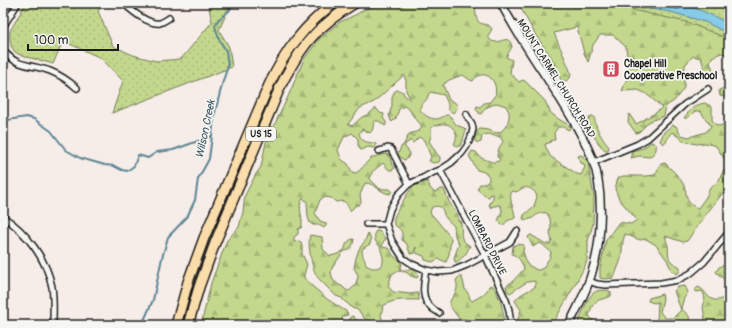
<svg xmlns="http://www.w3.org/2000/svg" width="732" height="328" font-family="Pangolin,sans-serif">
<defs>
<pattern id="forest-firs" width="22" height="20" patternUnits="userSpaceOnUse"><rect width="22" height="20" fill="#c3d88d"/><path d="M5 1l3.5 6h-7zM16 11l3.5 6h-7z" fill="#a7b979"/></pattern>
<pattern id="park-dots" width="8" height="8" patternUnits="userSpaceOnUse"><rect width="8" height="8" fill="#c3d88d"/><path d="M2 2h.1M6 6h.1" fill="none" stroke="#a7b979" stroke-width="1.8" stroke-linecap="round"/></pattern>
</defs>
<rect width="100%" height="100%" fill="#f7ede8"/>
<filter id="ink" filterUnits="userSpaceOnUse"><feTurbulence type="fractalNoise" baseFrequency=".025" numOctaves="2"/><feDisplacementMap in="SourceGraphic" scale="8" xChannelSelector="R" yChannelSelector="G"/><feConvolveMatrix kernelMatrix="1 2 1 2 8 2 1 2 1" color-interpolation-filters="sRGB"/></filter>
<g filter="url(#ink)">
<path fill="url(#forest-firs)" stroke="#707a54" d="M382 3H475C476 8 475 16 478 21 481 26 488 22 492 29L488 36 490 40C492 41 494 42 496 42 504 41 509 35 512 47L506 57 512 60 510 73 519 82 523 80 525 81 545 101 550 112 557 118 570 126V127L569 130 563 127H558L554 133 555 140H552L549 143 545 144V145L549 154 551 157 577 174 581 175 585 167 584 164 581 163 579 159 578 156 581 155 584 157 588 162 592 186 594 197 593 224 588 241V254L586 264 576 283 552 325H518L517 322 521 310 515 301C519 294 528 291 535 287V281L527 282 510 293 507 291 506 286 512 282 524 269C522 262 519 257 512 254L513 246 517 244 524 245 523 252 525 257 526 263 528 265 537 270H539L543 268 550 257 551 252 542 244 539 243 533 247 528 237 530 235H531L546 244H550L552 241 550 233 551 227 550 219 547 213C534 210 535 223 523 219L524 215 534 206 537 197C536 191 529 186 523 188 520 189 519 191 516 192L513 191 511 193C509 203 515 208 515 218 513 220 510 219 507 221 505 223 505 225 502 225L498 221 502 211 501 206 498 205 496 206H493L491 208 489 205 493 198V194H491L489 197 485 196 477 189 480 184C484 184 486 184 489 180 489 172 483 172 477 170L469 156 472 151 476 152 481 158 492 162H495L499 161 500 158 497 157V156L499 148 503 142 501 138 498 136H494L490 134 484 135 482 136 481 142 478 143 475 141C474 137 476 131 480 129L488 130 496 133C505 132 510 121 509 112 509 111 506 107 506 106L497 103 485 108 481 114 479 113 476 109 477 106 480 107 484 103 490 102 496 94C495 90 496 86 494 83 490 73 478 72 473 81 468 80 466 76 462 75L449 80 443 85 449 100C454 103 456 100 457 108L453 113 448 109V104L444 95 430 92C428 94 428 98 426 100 423 104 420 105 420 110 426 116 431 121 441 118 442 117 446 115 447 115 451 115 454 122 456 125L464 128 466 130 462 143 460 146H457L454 144C455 142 456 140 456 138 458 132 451 124 445 124 441 123 437 126 433 126L431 128V137L429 141 437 154 440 157V160L439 162 433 163 429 161 431 157 424 140 419 137 413 143 410 140 409 142 405 144V147L410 153 407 159 404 160 399 156 398 154 401 147 404 144 409 134 419 131 422 127C419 121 412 117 410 110L404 106 399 109 396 118 392 122 391 121 389 115 392 106V98L394 92C397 89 399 90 403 92L404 95 411 100 406 91V81L404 75 374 102 360 108 348 124 352 126 362 117 369 114 376 108 380 113 384 114 383 118 386 122V125L385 126 379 121H374C373 125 374 130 370 133L362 129 359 134C363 144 367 141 376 144V147L374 148 368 147 361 150 358 145V139L352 133 344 137 338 150 341 159 348 164 352 172 356 173C362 170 365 163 370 159 375 156 383 154 389 154L392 164 395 168 392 170H389L383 163 372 172 370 179 380 189H390L392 191 390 194C380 193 375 183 365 183L360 195 361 202 359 205H356L350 211C346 202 346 200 336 202L331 198 324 197 320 200 315 213 320 221 326 223V226L324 228 319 225H313L310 223 308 217 307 202 303 198C296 207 305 220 301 228L298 229V234L294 237V242L299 241 301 242 302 247V254L307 264 304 275V278L309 282 313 287 318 291 327 299 347 312 348 315 343 316 342 319 349 323H351L350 320V317L353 316 356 320 370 322 364 318 358 310 352 308 347 303 344 301 342 298 336 296 320 280C312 274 307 243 310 235L322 237 323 249 330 256C336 255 341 253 345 249 345 244 349 239 354 239 353 246 351 250 343 252L332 268 331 273 333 280 339 285 342 286 346 290 349 291 355 286 358 277V275L354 268 356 258 359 249 365 241 368 233 371 240 370 244 362 249C362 258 365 258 366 265 372 269 377 269 382 265 385 258 381 253 380 246 375 243 374 238 375 232L376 231H379L386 239 383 242 382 247C394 248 389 252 395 257 398 259 400 260 402 264L400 270H407L410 268 417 272 418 276 417 278 411 276 406 272 397 271 392 274 388 286 393 292 410 294 417 293H418L419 300C407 300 395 298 383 306L381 316 384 323 389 325H201L211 283 227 240 239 227 243 212 245 195 256 174 261 167 266 142 287 99 304 59 320 38 340 22 357 14 363 10Z
M518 3H729V55L721 53 712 57 710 63 716 76 711 77 705 75 704 67 701 58 693 56 685 65 684 81V88L674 101 666 106 664 116 650 121 639 132 636 133 628 122 629 114 636 124 642 121 648 117 657 112 662 107 645 93 638 90 622 91 629 73 626 47 613 35H600L593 45 588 62 584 53 577 27 554 33 571 73 570 78 566 81 561 80 550 55 536 36Z
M729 86V98L720 96 719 90Z
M705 103 712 107V120L716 125 720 126 729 121V193L722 194 707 213 687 241 683 242 665 236C666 239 667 242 668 246 669 251 667 258 672 262 674 264 678 265 680 267V271L677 274 672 271 667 260 656 245 646 239 640 240 625 234 623 241 621 259 614 278 605 279 600 278V268L606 240 619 222 631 224 637 220 619 199 615 189 618 178 623 176H647L655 175 661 164 665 163C671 169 678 175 682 182 689 193 683 203 698 208L706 197 710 188 718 182 727 163 716 146 705 143 696 144 684 141 672 132C668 136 668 141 663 144L660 141 664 132 673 125 676 126 681 135 689 137 706 132 711 126 700 111H695L688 118H684C690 110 695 104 705 103Z
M591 116H593C596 119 594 121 596 125 598 132 604 141 609 147L608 150H605C596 142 590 131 588 120Z
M651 142 656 144C657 150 655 153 650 157L639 156 631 158V154L632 151 643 148Z
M428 181 430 188 434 192 437 191 441 189H444L449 202 458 215V221H460C465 233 455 236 470 246L465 255 457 262H455L454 258 459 244 455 236 454 226C451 223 448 221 446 218 441 211 445 204 432 207L430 212 431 214 435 218 451 238 449 254 446 262 439 259 432 262 425 260 424 256 416 253V247L413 254H410L407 244 402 240C403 231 401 229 394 225 394 222 393 221 394 218 395 213 409 191 413 187 417 184 423 183 428 181Z
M724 265 725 266 723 272 726 277 729 278V284L716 272 719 267Z
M459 277H462L465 289 469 295 470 299 472 301C479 297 487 294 489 286L492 285C500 293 504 314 505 325H473L466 319H459C457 315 451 309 450 305 448 297 461 294 456 280Z
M685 286 688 292 687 294 684 298 681 308C687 316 692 313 688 325H650L657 320 658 302 654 303 648 301 649 298 662 294 663 298 660 312 665 318H673L681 310 674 291 678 287Z
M698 287C705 290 703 291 708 296 714 303 722 300 729 295V325H706L703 307C705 302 706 296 702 291L697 292 694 291Z
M607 290 611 292V296C608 298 606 298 602 299 593 301 591 308 589 316L595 322 640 325H577C582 316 587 294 597 291 600 290 603 291 607 290Z"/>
<path fill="url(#park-dots)" stroke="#707a54" d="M26 3H106L98 11 113 46 133 55 156 61 181 59 212 22 208 3H231L219 30 229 47 232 67 112 113 123 81 101 58 63 41 53 64 39 60 22 56 15 52 11 46 10 39V31Z
M614 3H717L723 6 726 3H729V39L686 22 637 11Z"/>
<path fill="#86cbe7" stroke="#5c8596" d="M623 3C639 3 657 2 673 3 692 5 713 15 729 24V34L705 22 671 12 636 7Z"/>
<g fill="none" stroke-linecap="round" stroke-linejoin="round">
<path stroke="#46626d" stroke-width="1" d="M635 3 672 8 678 9 680 8 679 3"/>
<path stroke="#5c8596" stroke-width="2" d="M3 122 7 120 27 117 34 119 51 131 66 150 80 158 105 165 114 166 122 170 127 171 134 166 138 155 148 158 157 152 173 150 212 136
M142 325 153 300 162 258 168 237 187 217 195 200 198 179 209 159 212 136 214 116 223 81 228 66 226 51 219 39 215 26 218 20 229 11 234 3"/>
<g stroke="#1c1c1c" stroke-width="8">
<path id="street" d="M123 3C132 11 148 25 160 23 163 22 166 20 169 18
M3 27 18 3
M3 49C15 68 32 64 50 71 60 75 69 81 77 88
M3 60 8 56
M466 114 472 124 473 129 471 137 467 146 462 153 451 163 440 170 432 173 423 178 409 184 398 195 390 209 386 224 392 241 403 258 412 264 426 270 438 272 452 271 467 265 510 242 517 231
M379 151 388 148 391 149 409 184
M594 162 638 144 648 138 685 104 708 89
M440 170 485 255 506 300 509 310 511 325
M3 217C26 231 47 260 52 287 54 300 53 313 53 325
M366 224H386
M426 270C424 282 420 299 431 307 433 310 437 311 439 313
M589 281 597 284 605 285 661 283 678 280 691 273 704 262 729 232"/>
</g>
<g stroke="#1c1c1c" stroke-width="10">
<path id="secondary" d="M501 3C522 44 550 80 573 120 580 133 588 146 593 161 604 190 602 242 592 272 587 291 577 308 569 325"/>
</g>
<g stroke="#1c1c1c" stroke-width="12">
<path id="highway" d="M176 325 188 282 204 238 269 85C286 50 303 27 334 3
M188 325 199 287 215 243 281 85C293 62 306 39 327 23 336 15 346 9 355 3"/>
</g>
<use href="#street" stroke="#f6f6f2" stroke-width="5"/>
<use href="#secondary" stroke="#f6f6f2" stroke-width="7"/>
<use href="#highway" stroke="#faddab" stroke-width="9"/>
</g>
</g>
<defs>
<g id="building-square" transform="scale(0.9)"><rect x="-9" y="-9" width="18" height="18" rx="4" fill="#d1495b" stroke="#f6f6f2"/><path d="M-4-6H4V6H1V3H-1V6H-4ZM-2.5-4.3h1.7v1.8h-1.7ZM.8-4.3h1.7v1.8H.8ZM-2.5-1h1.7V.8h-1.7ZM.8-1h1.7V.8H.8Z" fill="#fff"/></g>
</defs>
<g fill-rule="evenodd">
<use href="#building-square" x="611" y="69"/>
</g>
<g text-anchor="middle" stroke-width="3.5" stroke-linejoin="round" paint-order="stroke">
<rect fill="#f6f6f2" stroke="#5d5d5c" stroke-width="1" x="246" y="127" width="30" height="14" rx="3"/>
<g font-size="9" font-weight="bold" fill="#1c1c1c">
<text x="261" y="137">US 15</text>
</g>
<g font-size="10" font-weight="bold" fill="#1c1c1c" stroke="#f6f6f2" text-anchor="start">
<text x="624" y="67">Chapel Hill<tspan x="624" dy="12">Cooperative Preschool</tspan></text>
</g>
<g font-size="10" fill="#1c1c1c" stroke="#f6f6f2">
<text transform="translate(557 78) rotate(58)" y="4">MOUNT CARMEL CHURCH ROAD</text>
<text transform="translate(488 242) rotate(63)" y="4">LOMBARD DRIVE</text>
</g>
<g font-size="11" font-style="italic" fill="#415963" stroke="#f6f6f2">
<text transform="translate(205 129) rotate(-78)" y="4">Wilson Creek</text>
</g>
</g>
<rect width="732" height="328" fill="none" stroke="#f6f6f2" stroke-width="16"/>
<rect x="8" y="8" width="716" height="312" fill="none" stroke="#1c1c1c" stroke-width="1.5" filter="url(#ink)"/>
<path d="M28 44v6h90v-6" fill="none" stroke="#1c1c1c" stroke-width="2"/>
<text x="34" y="44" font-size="12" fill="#1c1c1c" stroke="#f6f6f2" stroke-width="3" paint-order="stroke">100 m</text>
</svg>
